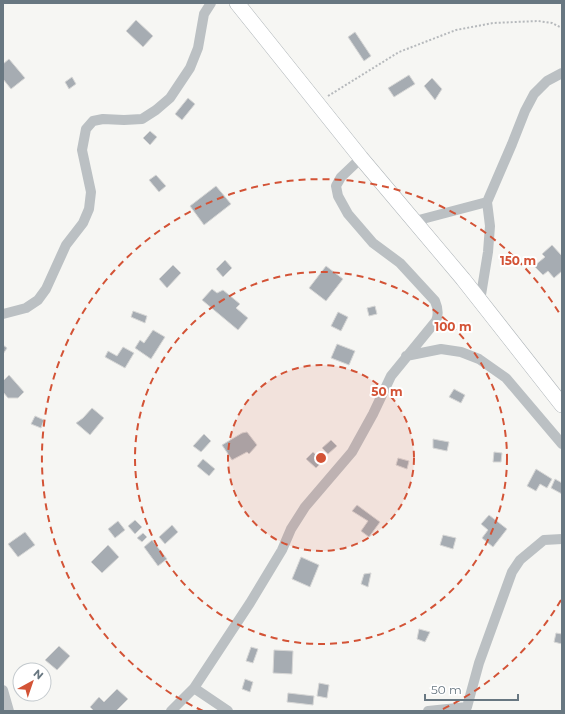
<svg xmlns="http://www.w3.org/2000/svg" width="565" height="714" font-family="Montserrat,sans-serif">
<rect width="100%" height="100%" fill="#f6f6f3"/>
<path fill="#a6acb2" stroke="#d7d7d6" d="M136 20 153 36 143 47 126 31Z
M355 32 371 56 364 61 348 37Z
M9 59 25 78 11 89 3 79V64Z
M409 75 415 84 394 97 388 88Z
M72 77 76 84 69 89 65 82Z
M432 78 442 89 435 100 424 86Z
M188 98 195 104 182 120 175 114Z
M150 131 157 137 150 145 143 138Z
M156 175 166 186 159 192 149 180Z
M216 186 231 204 204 225 190 206Z
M552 245 562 256V271L554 278 548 271 543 275 534 266 545 257 542 254Z
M225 260 232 268 223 277 216 269Z
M173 265 181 273 167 288 159 279Z
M326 266 343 279 326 301 309 288Z
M212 289 217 293 223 290 240 304 236 308 248 318 238 330 202 300Z
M375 306 377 314 369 316 367 308Z
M133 311 147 316 145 323 131 317Z
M338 312 348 317 341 331 331 326Z
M153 330 165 337 151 359 135 348 140 340 144 343Z
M337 344 355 351 349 365 331 358Z
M3 345 7 348 3 354Z
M123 347 134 353 125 368 105 357 108 351 117 356Z
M9 375 24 392 18 398H8L3 392V381Z
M454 389 465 395 461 403 449 397Z
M92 408 104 418 90 435 76 423 83 418Z
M35 416 44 420 41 428 31 424Z
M247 432 257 445 249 454 247 452 232 460 222 445 242 433Z
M204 434 211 441 201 452 193 446Z
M433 439 449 442 447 451 433 448Z
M331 440 337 446 328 454 322 448Z
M313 452 323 461 316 468 306 459Z
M494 452 502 453 501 462H493Z
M398 458 409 461 407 469 396 465Z
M203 459 215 469 209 476 197 466Z
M536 469 552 479 547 488 540 484 536 491 527 486Z
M555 479 562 483V494L551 488Z
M357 505 380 522 369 537 361 531 368 521 352 511Z
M489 515 507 529 493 547 482 538 488 530 481 524Z
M135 520 142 527 135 534 128 526Z
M118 521 125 530 115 538 108 529Z
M172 525 178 532 165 544 159 537Z
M25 532 35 545 18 557 8 544Z
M143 533 147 537 142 542 137 538Z
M443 535 456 538 453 549 440 545Z
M152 540 167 559 158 566 144 547Z
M108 545 119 557 102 573 91 562Z
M301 557 319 565 310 587 292 579Z
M371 573 368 587 361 584 364 574Z
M419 629 430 632 425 642 417 639Z
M556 633 562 634V644L554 642Z
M59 646 70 656 57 670 45 660Z
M251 647 258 649 253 663 246 661Z
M274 650 293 651 292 674 273 673Z
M245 679 253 682 250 692 242 689Z
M319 683 329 685 327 698 317 696Z
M117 689 128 699 116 711H94L90 707 99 697 104 702Z
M288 693 314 696 313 705 287 702Z"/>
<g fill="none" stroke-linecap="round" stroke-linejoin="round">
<g stroke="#aeb4b8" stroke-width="16">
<path id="secondary" d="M237 3 361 158 463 279 562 405"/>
</g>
<path stroke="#b6b9bc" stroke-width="2" stroke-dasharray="2 2" stroke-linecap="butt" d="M328 96 399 52 456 30 493 23 538 21 552 23 562 28"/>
<path stroke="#bbc0c3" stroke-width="10" d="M415 221 487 202
M480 301 488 252 490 226 487 202 512 144 525 111 534 94 547 81 562 73
M3 314 26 308 38 300 46 289 66 245 83 223 89 209 91 192 82 150 86 129 93 121 103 119 124 120 142 119 156 110 170 98 190 68 198 48 204 14 211 3
M406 356 441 349 461 352 479 359 506 378 562 444
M194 688 228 711
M3 690 9 711
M171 711 194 688 250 603 282 550 291 529 305 507 352 452 373 414 391 376 436 321C439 314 438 308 435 301L400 263 373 243 348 214 338 196 336 186 341 177 361 158
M428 711 467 707 479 663 512 572 520 560 544 540 562 539"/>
<use href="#secondary" stroke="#fff" stroke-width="15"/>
</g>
<circle cx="321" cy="458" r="93" fill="#d35336" fill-opacity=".12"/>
<g fill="none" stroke="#d35336" stroke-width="2" stroke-dasharray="7 5">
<circle cx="321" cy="458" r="93"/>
<circle cx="321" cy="458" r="186"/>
<path d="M561 600A279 279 0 0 1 439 711M203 711A279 279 0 1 1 561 316"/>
</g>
<circle cx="321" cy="458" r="6" fill="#d35336" stroke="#fff" stroke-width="2"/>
<g font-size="12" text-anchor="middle" font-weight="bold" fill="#d35336" stroke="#fff" stroke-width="4" stroke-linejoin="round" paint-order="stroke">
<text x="518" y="265">150 m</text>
<text x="453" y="331">100 m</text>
<text x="387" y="396">50 m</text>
</g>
<rect width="565" height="714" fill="none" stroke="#687781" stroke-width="8"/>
<g transform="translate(32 682) rotate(40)"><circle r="19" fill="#ffffff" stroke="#c3c9cd"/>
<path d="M0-3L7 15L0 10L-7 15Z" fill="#d35336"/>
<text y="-6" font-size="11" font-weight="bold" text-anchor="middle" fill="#687781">N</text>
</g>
<path d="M425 694v6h93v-6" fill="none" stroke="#687781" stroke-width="2"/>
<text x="431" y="694" font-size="12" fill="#687781" stroke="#ffffff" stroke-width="3" paint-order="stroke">50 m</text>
</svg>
